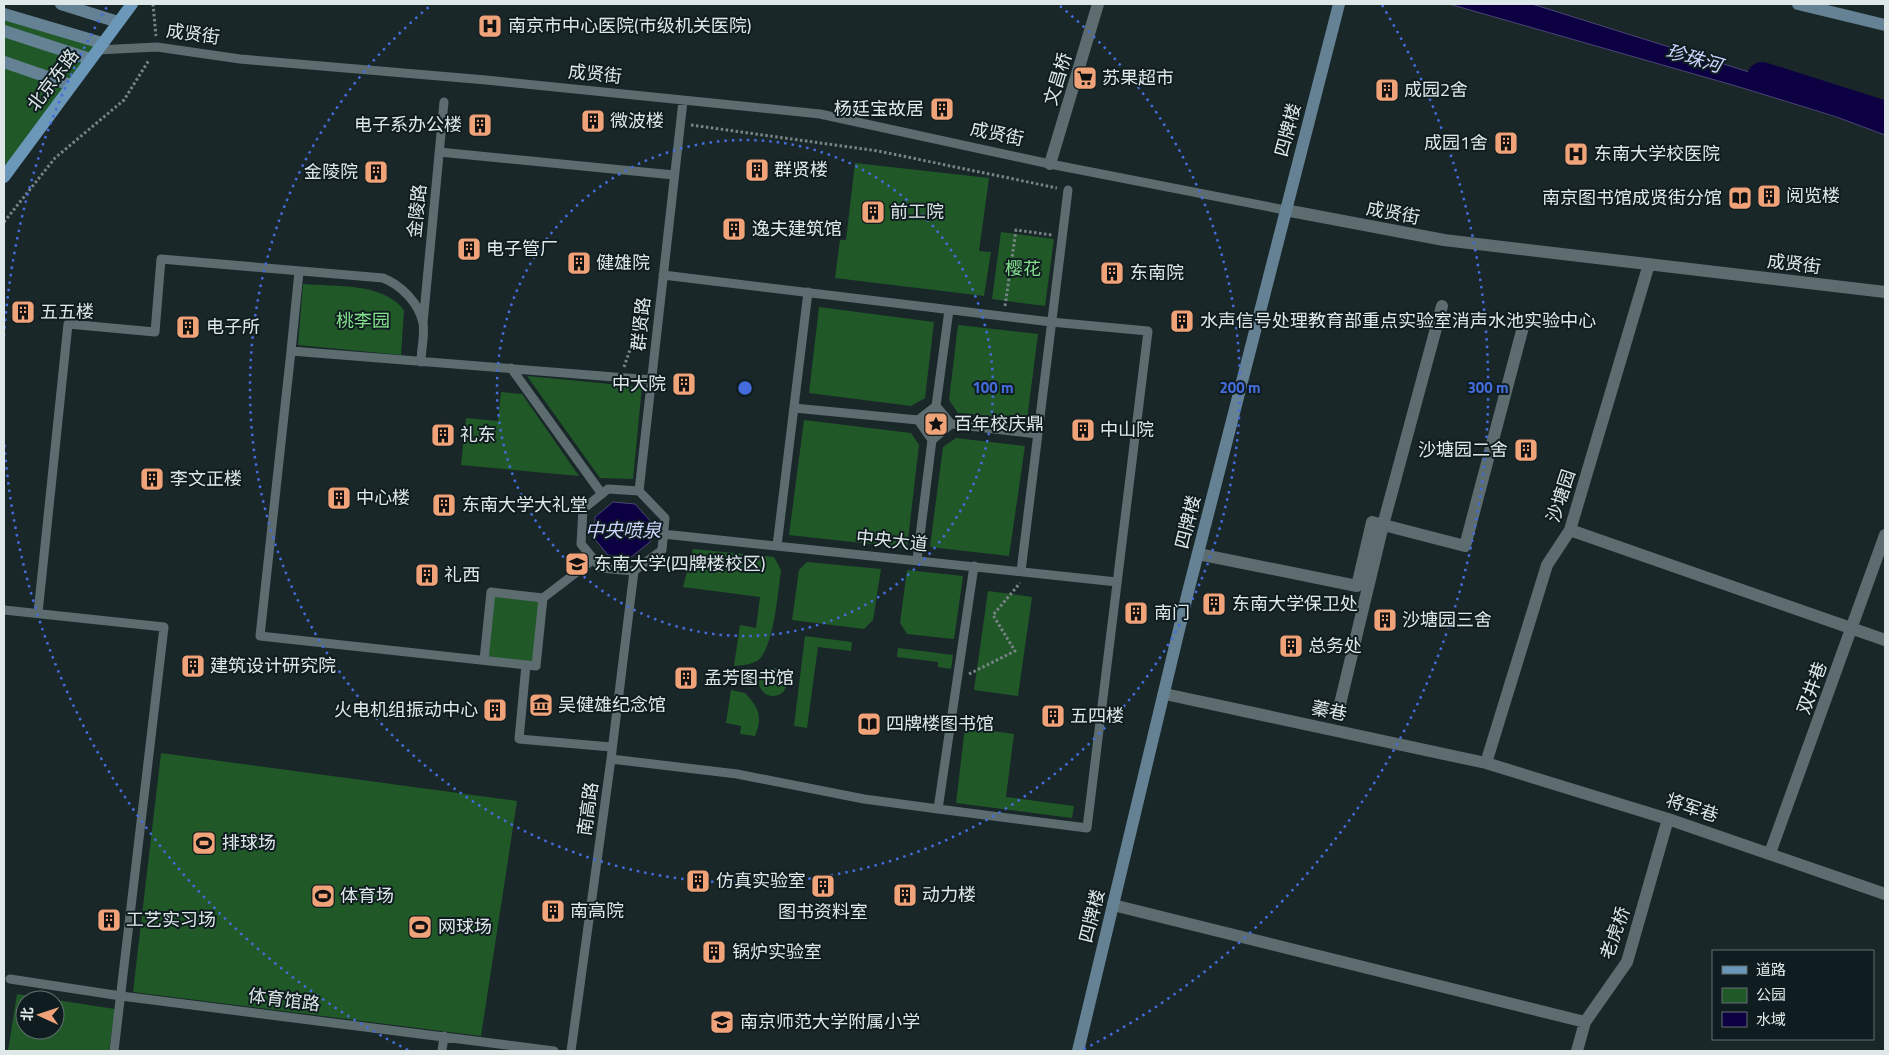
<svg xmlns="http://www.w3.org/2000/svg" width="1889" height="1055" font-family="'Titillium Web','Noto Sans SC',sans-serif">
<rect width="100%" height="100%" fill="#192729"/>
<path fill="#205828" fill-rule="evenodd" d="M4 19 102 43 4 175Z
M855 163 989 178 979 251 991 252 984 296 835 278 840 240H846Z
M1001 232 1054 239 1045 306 992 299Z
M303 284C335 287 383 282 404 310L401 355 298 345Z
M819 307 934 322 925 398 911 406 809 393Z
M958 325 1038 334 1027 420 958 413 949 400Z
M527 376 642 387 633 479 600 478Z
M501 392 522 394 579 476 461 465 466 418 498 421Z
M804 420 911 433 919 445 907 548 789 535Z
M956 438 1025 446 1009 556 930 547 943 447Z
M693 549 774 557 781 570C778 590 774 650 757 661 750 665 742 665 734 666L740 625 756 628 760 597 683 587Z
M807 562 881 569 873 620 864 629 792 620 799 570Z
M907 570 963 576 954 639 907 634 900 623Z
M988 591 1032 597 1018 696 974 690Z
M491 592 543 598 536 666 484 660Z
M805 636 852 642 851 651 818 647 807 728 794 726Z
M898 648 953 655 951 669 938 667V662L897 657Z
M759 682a14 14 0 1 1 28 0a14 14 0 1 1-28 0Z
M731 690 745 693C759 708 763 717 755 736L740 734 741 726 726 723Z
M965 727 1014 734 1006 797 1074 806 1072 818 956 803Z
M161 753 517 801 481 1036 133 992Z
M17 994 115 1009 109 1051H8ZM25 1000H55V1030H25Z"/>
<path fill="#0c0043" stroke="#4b4675" d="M1449 4H1532L1816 93 1885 118V135L1834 116 1736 86Z
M613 502 635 504 652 523 650 542 631 557 608 555 594 538 595 517Z"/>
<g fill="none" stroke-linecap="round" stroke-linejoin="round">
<path stroke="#0c0043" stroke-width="30" d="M1762 77 1885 116"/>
<path stroke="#788485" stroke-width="3" stroke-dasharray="2.5 2.5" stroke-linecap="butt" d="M153 4 156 36
M691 125 878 151 1057 188
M4 222 55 158 124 100 149 60
M1005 306 1016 230 1052 235
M624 367 644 309 648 307
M969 674 1015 651 993 615 1020 583"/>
<path stroke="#5d6c6f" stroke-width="9" d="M97 50 157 47 240 59 486 80 820 114 1050 164 1285 210
M439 152 674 175
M299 272 291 351 652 380
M663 275 1051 322 1148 331 1087 828 938 809
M423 323 444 102
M291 351 260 636 526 665 536 666 543 598 491 592 484 660
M511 368 602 494
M936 406 951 424 1038 434
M794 408 918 420 936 406 949 310
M918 420 932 440
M608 489 639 491 665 518 662 550 634 571 601 568 581 544 583 509Z
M639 491 683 101
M663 534 1117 582
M777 546 808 292
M917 560 932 440 951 424
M1021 571 1068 190
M543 598 594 559
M4 610 164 627 114 1051
M38 613 68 324 155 332 161 259 383 278C401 285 419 303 423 323 425 335 421 350 421 362
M526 665 519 739 611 747
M611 759 737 774 864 799 938 809 974 566
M10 979 121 996 554 1051
M442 1051 444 1036
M571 1051 611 759 634 571"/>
<path stroke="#5d6c6f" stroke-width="12" d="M1050 164 1098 4
M1285 210 1444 240 1885 292
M1570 530 1885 640
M1198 554 1357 586 1372 522 1465 546 1523 327
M1165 694 1486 763 1668 819 1885 894
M1340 704 1383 525 1442 306
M1486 763 1547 565 1570 530 1649 264
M1770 853 1885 535
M1113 905 1585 1022
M1577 1051 1585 1022 1627 962 1668 819"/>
<path stroke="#648293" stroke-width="12" d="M61 4 118 22
M1798 4 1885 25
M4 14 102 43
M4 31 90 59
M4 62 71 85
M1078 1051 1188 592 1339 4"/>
<path stroke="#6b98b8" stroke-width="12" d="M4 177 132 4"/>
</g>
<g fill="none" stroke="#446ddb" stroke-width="2.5" stroke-dasharray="2.5 5">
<circle cx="745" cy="388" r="248"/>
<path d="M1060 6A495 495 0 1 1 430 6"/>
<path d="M408 1050A743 743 0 0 1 4 440M4 336A743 743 0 0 1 108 5M1382 5A743 743 0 0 1 1082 1050"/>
</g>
<defs>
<g id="hospital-square" transform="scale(1.25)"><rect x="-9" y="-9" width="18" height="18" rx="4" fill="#f0a279" stroke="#101d20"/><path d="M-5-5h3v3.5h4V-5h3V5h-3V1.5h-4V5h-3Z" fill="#111"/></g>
<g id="supermarket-square" transform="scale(1.25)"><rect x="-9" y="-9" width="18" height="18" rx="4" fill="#f0a279" stroke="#101d20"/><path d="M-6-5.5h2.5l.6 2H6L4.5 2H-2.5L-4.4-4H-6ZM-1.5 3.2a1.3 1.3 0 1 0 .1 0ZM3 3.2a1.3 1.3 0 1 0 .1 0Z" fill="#111"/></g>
<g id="building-square" transform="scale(1.25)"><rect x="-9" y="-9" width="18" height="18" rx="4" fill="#f0a279" stroke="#101d20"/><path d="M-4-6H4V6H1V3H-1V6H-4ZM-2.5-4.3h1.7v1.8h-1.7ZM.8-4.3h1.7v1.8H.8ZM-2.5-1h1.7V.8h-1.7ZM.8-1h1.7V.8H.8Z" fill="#111"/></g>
<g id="library-square" transform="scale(1.25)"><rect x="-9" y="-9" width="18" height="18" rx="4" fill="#f0a279" stroke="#101d20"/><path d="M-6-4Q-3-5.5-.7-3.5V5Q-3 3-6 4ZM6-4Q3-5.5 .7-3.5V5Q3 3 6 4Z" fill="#111"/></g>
<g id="sight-square" transform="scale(1.25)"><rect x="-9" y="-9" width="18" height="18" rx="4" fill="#f0a279" stroke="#101d20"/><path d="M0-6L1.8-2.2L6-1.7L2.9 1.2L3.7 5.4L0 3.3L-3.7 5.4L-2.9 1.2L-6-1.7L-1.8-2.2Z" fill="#111"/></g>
<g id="university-square" transform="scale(1.25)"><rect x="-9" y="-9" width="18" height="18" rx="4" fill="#f0a279" stroke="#101d20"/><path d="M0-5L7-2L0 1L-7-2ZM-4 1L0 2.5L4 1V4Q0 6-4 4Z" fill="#111"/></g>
<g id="museum-square" transform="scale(1.25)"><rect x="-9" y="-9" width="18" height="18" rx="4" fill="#f0a279" stroke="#101d20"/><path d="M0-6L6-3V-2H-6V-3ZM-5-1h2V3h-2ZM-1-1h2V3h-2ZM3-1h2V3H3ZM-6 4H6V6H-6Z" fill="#111"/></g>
<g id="stadium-square" transform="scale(1.25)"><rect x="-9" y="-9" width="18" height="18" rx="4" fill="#f0a279" stroke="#101d20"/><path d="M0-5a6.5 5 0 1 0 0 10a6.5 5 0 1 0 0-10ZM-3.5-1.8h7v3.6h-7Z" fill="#111"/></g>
<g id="school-square" transform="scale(1.25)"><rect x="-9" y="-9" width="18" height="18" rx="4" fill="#f0a279" stroke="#101d20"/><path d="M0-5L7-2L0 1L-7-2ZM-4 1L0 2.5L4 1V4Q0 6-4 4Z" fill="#111"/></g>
</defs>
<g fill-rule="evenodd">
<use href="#hospital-square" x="490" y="26"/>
<use href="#supermarket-square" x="1085" y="78"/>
<use href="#building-square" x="1387" y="90"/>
<use href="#building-square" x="942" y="109"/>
<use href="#building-square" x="593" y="121"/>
<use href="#building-square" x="480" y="125"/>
<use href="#building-square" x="1506" y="143"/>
<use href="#hospital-square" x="1576" y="154"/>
<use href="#building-square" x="757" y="170"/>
<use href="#building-square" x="376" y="172"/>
<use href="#building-square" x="1769" y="196"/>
<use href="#library-square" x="1740" y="198"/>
<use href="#building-square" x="873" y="212"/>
<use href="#building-square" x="734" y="229"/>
<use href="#building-square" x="469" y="249"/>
<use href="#building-square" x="579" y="263"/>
<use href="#building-square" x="1112" y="273"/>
<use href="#building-square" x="23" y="312"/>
<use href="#building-square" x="1182" y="321"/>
<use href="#building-square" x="188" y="327"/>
<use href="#building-square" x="684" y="384"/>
<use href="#sight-square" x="936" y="424"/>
<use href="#building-square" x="1083" y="430"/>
<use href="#building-square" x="443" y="435"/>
<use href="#building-square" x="1526" y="450"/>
<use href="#building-square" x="152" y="479"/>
<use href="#building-square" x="339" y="498"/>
<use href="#building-square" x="444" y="505"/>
<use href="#university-square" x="577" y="564"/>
<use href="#building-square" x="427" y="575"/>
<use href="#building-square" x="1214" y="604"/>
<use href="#building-square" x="1136" y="613"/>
<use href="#building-square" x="1385" y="620"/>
<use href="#building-square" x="1291" y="646"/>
<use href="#building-square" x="193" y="666"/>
<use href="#building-square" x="686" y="678"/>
<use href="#museum-square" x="541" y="705"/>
<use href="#building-square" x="495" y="710"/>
<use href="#building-square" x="1053" y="716"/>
<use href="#library-square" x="869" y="724"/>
<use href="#stadium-square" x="204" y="843"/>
<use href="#building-square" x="698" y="881"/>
<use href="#building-square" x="823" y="886"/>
<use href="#building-square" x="905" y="895"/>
<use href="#stadium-square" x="323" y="896"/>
<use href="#building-square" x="553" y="911"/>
<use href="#building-square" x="109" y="920"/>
<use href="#stadium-square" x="420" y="927"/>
<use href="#building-square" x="714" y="952"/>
<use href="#school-square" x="722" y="1022"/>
</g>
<g text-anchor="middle" stroke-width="4" stroke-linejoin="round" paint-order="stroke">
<g font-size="18" fill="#dfe8e9" stroke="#101d20" text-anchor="start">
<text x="508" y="32">南京市中心医院(市级机关医院)</text>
<text x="1102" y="84">苏果超市</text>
<text x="1404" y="96">成园2舍</text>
<text x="924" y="115" text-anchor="end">杨廷宝故居</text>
<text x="610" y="127">微波楼</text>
<text x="462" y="131" text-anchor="end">电子系办公楼</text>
<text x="1488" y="149" text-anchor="end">成园1舍</text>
<text x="1594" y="160">东南大学校医院</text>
<text x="774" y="176">群贤楼</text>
<text x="358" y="178" text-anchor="end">金陵院</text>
<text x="1786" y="202">阅览楼</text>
<text x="1722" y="204" text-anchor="end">南京图书馆成贤街分馆</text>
<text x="890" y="218">前工院</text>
<text x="752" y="235">逸夫建筑馆</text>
<text x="486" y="255">电子管厂</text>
<text x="596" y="269">健雄院</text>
<text x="1130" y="279">东南院</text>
<text x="40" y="318">五五楼</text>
<text x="1200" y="327">水声信号处理教育部重点实验室消声水池实验中心</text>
<text x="206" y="333">电子所</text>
<text x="666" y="390" text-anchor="end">中大院</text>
<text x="954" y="430">百年校庆鼎</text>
<text x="1100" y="436">中山院</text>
<text x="460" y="441">礼东</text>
<text x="1508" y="456" text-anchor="end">沙塘园二舍</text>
<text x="170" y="485">李文正楼</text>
<text x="356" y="504">中心楼</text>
<text x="462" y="511">东南大学大礼堂</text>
<text x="594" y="570">东南大学(四牌楼校区)</text>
<text x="444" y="581">礼西</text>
<text x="1232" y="610">东南大学保卫处</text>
<text x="1154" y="619">南门</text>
<text x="1402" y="626">沙塘园三舍</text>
<text x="1308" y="652">总务处</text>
<text x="210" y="672">建筑设计研究院</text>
<text x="704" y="684">孟芳图书馆</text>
<text x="558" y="711">吴健雄纪念馆</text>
<text x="478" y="716" text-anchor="end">火电机组振动中心</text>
<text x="1070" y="722">五四楼</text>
<text x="886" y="730">四牌楼图书馆</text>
<text x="222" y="849">排球场</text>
<text x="716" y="887">仿真实验室</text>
<text x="922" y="901">动力楼</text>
<text x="340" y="902">体育场</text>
<text x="570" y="917">南高院</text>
<text x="823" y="918" text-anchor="middle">图书资料室</text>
<text x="126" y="926">工艺实习场</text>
<text x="438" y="933">网球场</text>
<text x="732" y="958">锅炉实验室</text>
<text x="740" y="1028">南京师范大学附属小学</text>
</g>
<g font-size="18" fill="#dfe8e9" stroke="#101d20">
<text transform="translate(193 34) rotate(8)" y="6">成贤街</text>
<text transform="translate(595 74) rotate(6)" y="6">成贤街</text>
<text transform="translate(1058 79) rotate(-73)" y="6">文昌桥</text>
<text transform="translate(53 80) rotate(-53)" y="6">北京东路</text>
<text transform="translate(1288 130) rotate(-75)" y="6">四牌楼</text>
<text transform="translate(997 134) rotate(12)" y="6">成贤街</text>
<text transform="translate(417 211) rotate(-84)" y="6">金陵路</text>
<text transform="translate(1393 213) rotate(11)" y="6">成贤街</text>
<text transform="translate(1794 264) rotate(7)" y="6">成贤街</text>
<text transform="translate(641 324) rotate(-84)" y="6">群贤路</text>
<text transform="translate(1561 496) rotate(-72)" y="6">沙塘园</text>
<text transform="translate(1188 522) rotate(-76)" y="6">四牌楼</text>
<text transform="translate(892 541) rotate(6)" y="6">中央大道</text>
<text transform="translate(1812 688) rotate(-70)" y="6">双井巷</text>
<text transform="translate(1329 711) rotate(12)" y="6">蓁巷</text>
<text transform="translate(1692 808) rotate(18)" y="6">将军巷</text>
<text transform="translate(588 809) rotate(-82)" y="6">南高路</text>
<text transform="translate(1092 916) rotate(-76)" y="6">四牌楼</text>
<text transform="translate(1615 933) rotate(-70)" y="6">老虎桥</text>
<text transform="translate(284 1000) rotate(7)" y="6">体育馆路</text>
</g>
<g font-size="18" fill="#85e18d" stroke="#101d20">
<text x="1023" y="275">樱花</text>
<text x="363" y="327">桃李园</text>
</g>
<g font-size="19" font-style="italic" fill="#cdd5ff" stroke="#101d20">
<text transform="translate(1694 58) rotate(16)" y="7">珍珠河</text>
<text x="623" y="537">中央喷泉</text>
</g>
</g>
<circle cx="745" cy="388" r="8" fill="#446ddb" stroke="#101d20" stroke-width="2.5"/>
<g font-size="15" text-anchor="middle" font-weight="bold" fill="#446ddb" stroke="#101d20" stroke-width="4" stroke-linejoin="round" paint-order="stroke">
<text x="993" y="393">100 m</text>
<text x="1240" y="393">200 m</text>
<text x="1488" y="393">300 m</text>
</g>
<rect width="1889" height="1055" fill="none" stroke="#dfe8e9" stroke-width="10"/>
<rect x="1712" y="950" width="162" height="90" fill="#101d20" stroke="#636e70"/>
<rect x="1722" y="966" width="25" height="8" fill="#6b98b8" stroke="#636e70"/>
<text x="1756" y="975" font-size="15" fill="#dfe8e9">道路</text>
<rect x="1722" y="988" width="25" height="15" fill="#205828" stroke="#636e70"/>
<text x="1756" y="1000" font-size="15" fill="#dfe8e9">公园</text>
<rect x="1722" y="1012" width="25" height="15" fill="#0c0043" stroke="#636e70"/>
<text x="1756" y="1025" font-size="15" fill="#dfe8e9">水域</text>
<g transform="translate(40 1015) rotate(273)"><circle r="24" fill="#101d20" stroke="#636e70"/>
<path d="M0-4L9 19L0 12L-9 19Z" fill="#f0a279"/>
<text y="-8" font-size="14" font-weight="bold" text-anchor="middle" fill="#dfe8e9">北</text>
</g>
</svg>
